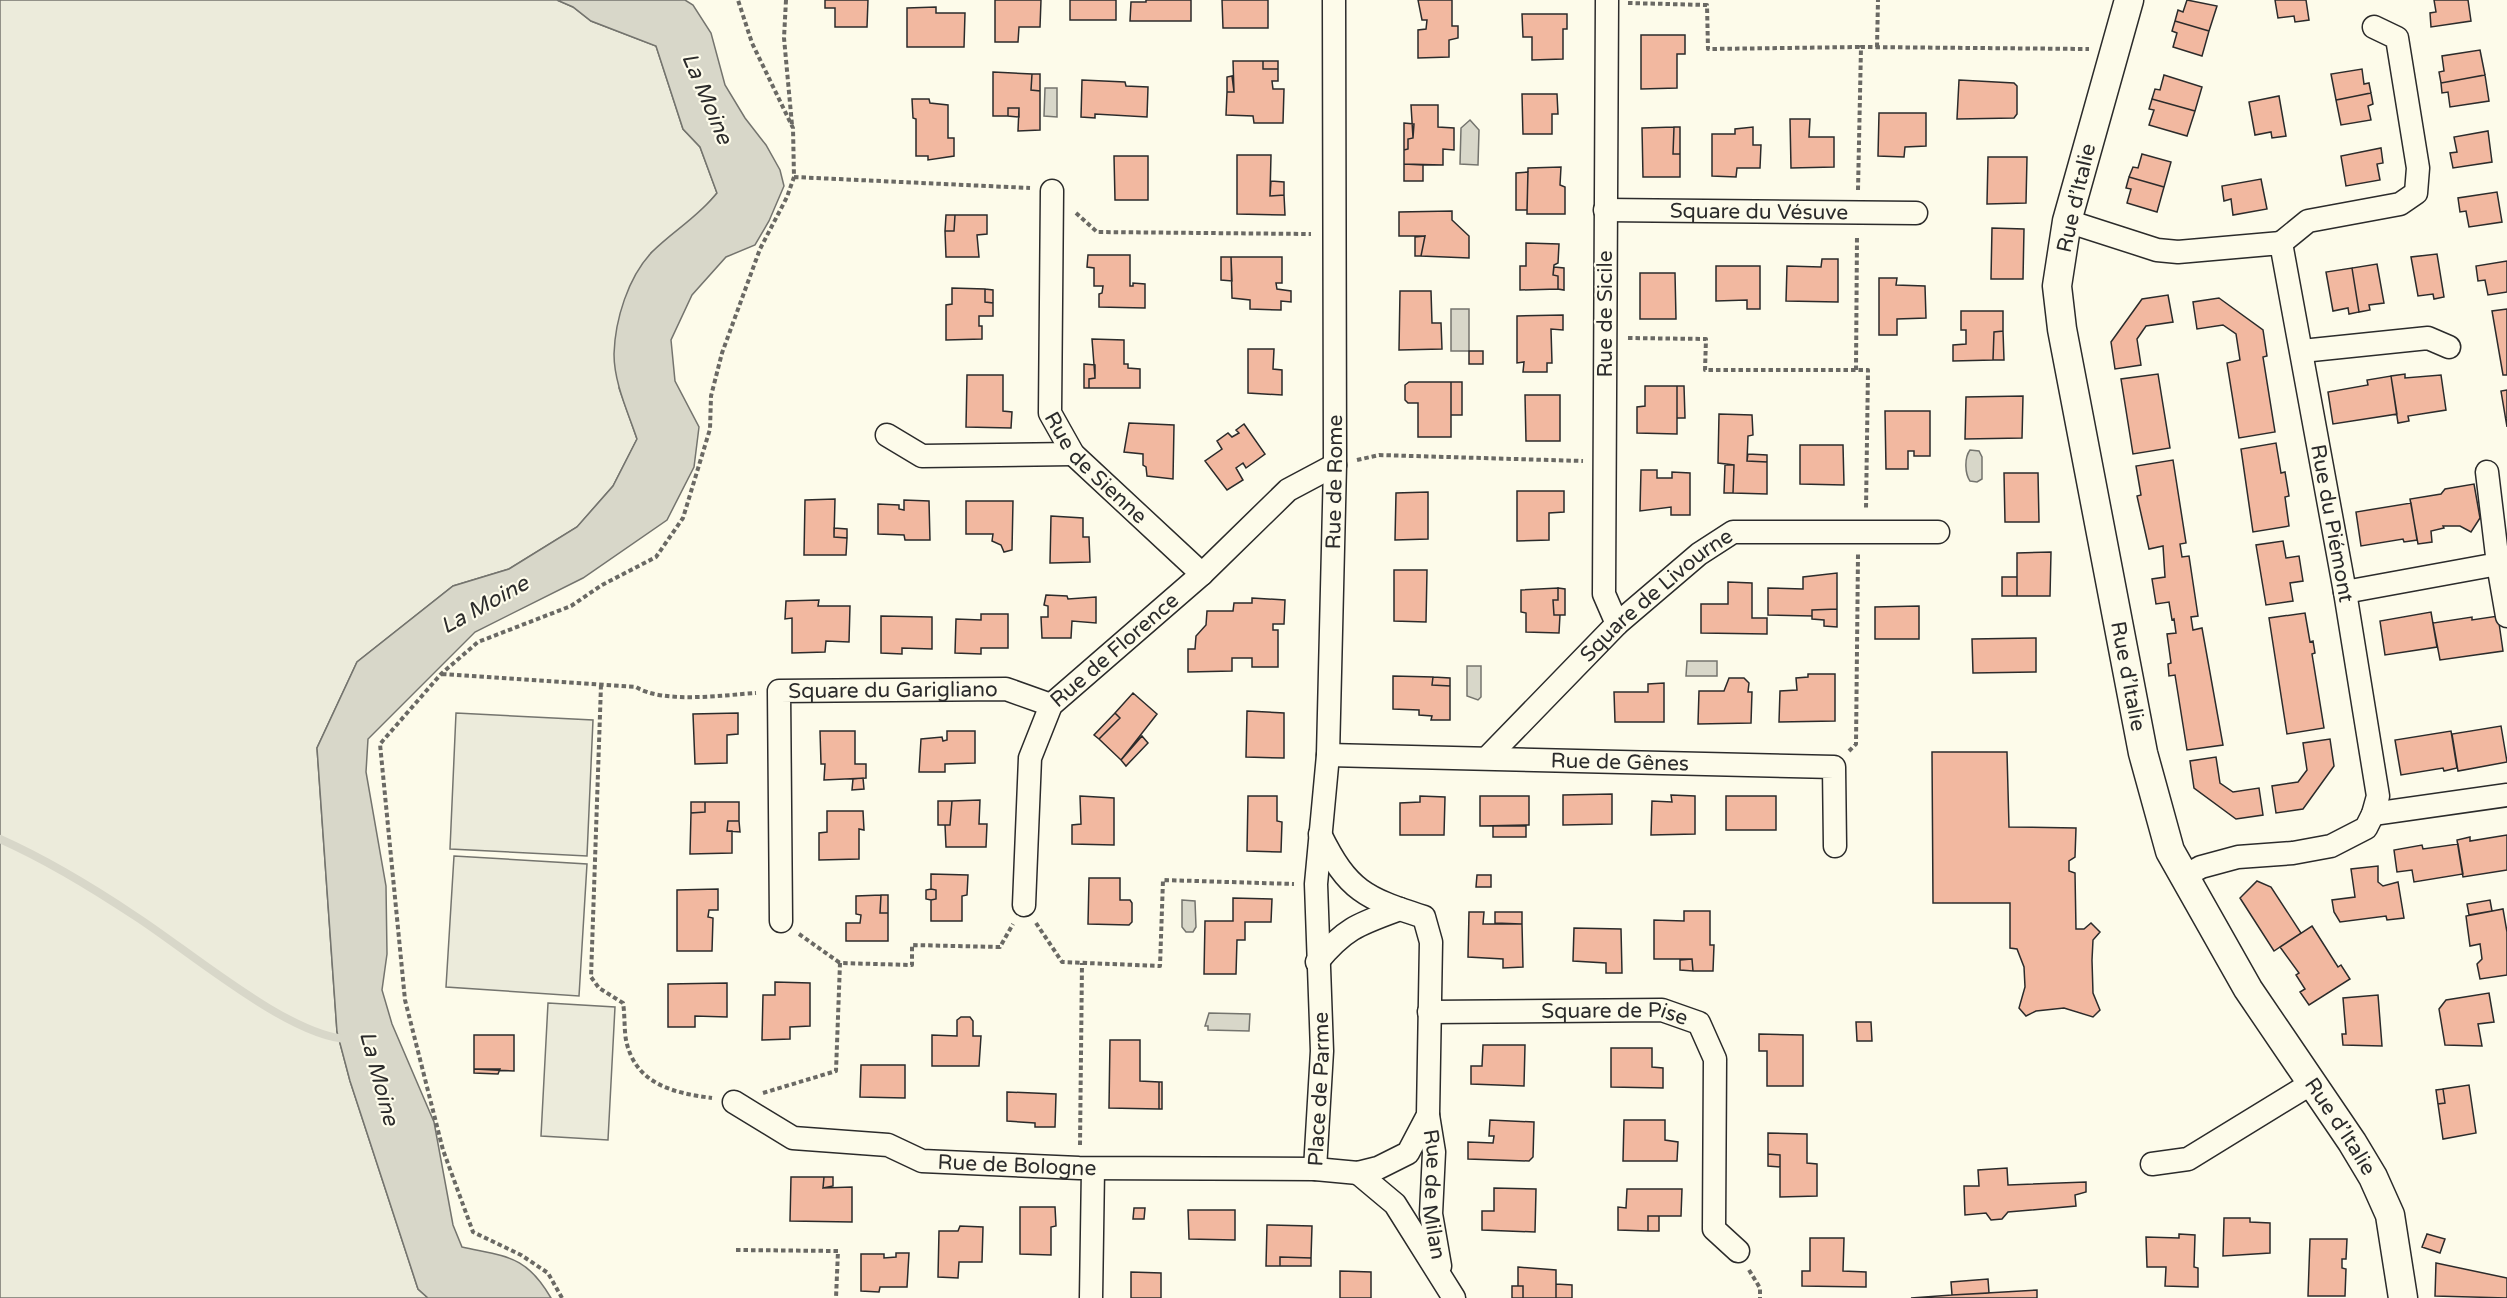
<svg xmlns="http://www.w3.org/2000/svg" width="2507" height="1298" font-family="'Varela Round',sans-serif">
<rect width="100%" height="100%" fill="#fdfbea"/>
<path fill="#ecebdb" stroke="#74746e" stroke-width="1.5" d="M0 0H557L573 7 591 21 656 46 683 129 700 147 717 193 699 214 651 253 619 388 637 439 613 486 577 527 509 569 453 586 357 662 317 748 337 1032 350 1081 418 1289 428 1298H0Z
M456 713 593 720 587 856 450 849Z
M454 856 587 864 579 996 446 987Z
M548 1003 615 1007 608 1140 541 1136Z"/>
<path fill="#d8d7c9" stroke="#74746e" stroke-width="1.5" d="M557 0H685L693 5 711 33 725 85 745 118 766 145 780 170 784 186 769 221 755 245 726 257 692 295 671 340 675 381 699 427 694 467 667 520 583 578 475 632 368 739 366 772 386 886 387 954 382 990 392 1024 434 1122 453 1225 462 1247C507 1257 526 1255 551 1298H428L418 1289 350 1081 337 1032 317 748 357 662 453 586 509 569 577 527 613 486 637 439C628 412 614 383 614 354 615 320 628 277 652 252 673 231 698 217 717 193L700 147 683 129 656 46 591 21 573 7Z
M1045 88H1057V117L1044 116Z
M1470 120 1479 130 1478 165 1460 164 1461 128Z
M1451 309H1469V351H1451Z
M1970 450 1979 451 1982 457V479L1977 482 1970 481C1965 474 1964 458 1970 450Z
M1687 661H1717V676H1686Z
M1467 666H1481V697L1478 700 1467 696Z
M1182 900 1195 901 1196 927 1193 932H1186L1182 927Z
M1209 1013 1250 1014 1249 1031 1208 1030V1026H1205Z"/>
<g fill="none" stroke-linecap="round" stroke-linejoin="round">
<path stroke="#d8d7c9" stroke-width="8" d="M0 839C47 860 93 888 135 916 188 950 288 1036 347 1039"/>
</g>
<path fill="#f2b8a0" stroke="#2b2b2b" stroke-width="1.5" d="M825 0H868L867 27H835V8H825Z
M995 0H1041L1040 27H1019L1018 42H995Z
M1070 0H1116V20H1070Z
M1146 0H1191V21H1130L1131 2H1146Z
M1222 0H1268V28H1223Z
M1418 0H1452V26H1458V38L1449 40V57L1418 58V30L1426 29 1427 20H1422Z
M2187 0 2217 6 2209 31 2175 21 2178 10 2183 12Z
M2275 0H2306L2309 20 2295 22 2294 16 2278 18Z
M2434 0H2468L2471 21 2431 27 2430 13 2436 12Z
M936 7V13H965L964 47H907V8Z
M1522 14H1567V29H1563V59L1532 60V37H1523Z
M2175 21 2209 31 2202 56 2173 47 2177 33 2172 31Z
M1641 35H1685V54H1677V88L1641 89Z
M2480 50 2485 75 2441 83 2439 72 2444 71 2442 56Z
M1233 61H1263V69H1278V81H1272L1273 89H1284L1283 123H1254L1253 116 1226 115 1227 92H1234Z
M1263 61H1278V69H1263Z
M2362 69 2364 84 2369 83 2371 93 2336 100 2331 74Z
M993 72 1032 74 1031 90 1040 91V130L1018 131 1019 108H1008V116H993Z
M1032 74H1040V91L1031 90Z
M2164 75 2202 87 2195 111 2152 99 2155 89 2160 90Z
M2485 75 2489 101 2450 107 2448 92 2442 93 2441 83Z
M1232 76 1234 92H1227V77Z
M1082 80 1125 82 1126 86 1148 87 1147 117 1095 114V118L1081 117Z
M1959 80 2014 83 2017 86V114L2014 118 1957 119Z
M2371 93 2373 104 2368 106 2371 120 2341 125 2336 100Z
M1522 94H1557L1558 114H1552V134H1523Z
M2279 96 2286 136 2272 138 2271 132 2255 135 2249 102Z
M912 99H929L930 103 948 105V138H954V156L928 160V156H916V119L913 118Z
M2152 99 2195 111 2187 136 2149 125 2154 110 2149 109Z
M1411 105H1438V127L1454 128V150L1443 149V165L1404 164V150L1408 149V139L1413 138Z
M1008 108H1019V117L1008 116Z
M1879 113H1926V146L1905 147 1904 157 1878 156Z
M1790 119H1810L1809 137H1834V167L1791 168Z
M1404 123 1414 124 1413 138 1408 139V149L1404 150Z
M1674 127H1680V154H1673Z
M1674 127 1673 154H1680V177H1643L1642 128Z
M1753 127V145H1761L1760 168H1737L1736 177 1712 176V134H1735V129Z
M2488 131 2492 162 2453 168 2450 153 2457 152 2454 137Z
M2381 148 2383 163 2377 164 2380 180 2346 186 2341 156Z
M2142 154 2171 162 2164 187 2129 177 2133 167 2138 168Z
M1237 155H1271L1270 196 1284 195 1285 215 1237 214Z
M1114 156H1148V200H1115Z
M1988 157H2027L2026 203 1987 204Z
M1404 164 1423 165V181H1404Z
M1561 167 1560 185 1565 187V214H1527L1528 168Z
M1528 172 1527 210H1516V173Z
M2129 177 2164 187 2157 212 2127 203 2131 189 2126 188Z
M2261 179 2267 209 2233 215 2231 199 2224 201 2222 186Z
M1271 181 1284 182V195L1270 196Z
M2497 192 2502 222 2469 227 2466 211 2460 212 2458 198Z
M1452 211V220L1469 236V258L1421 256 1425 236H1399V212Z
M946 215H955L954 231H945Z
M955 215H987V234L977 235 979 257H946L945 231H954Z
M1992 228 2024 229 2023 279H1991Z
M1425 236 1421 256H1415V237Z
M1526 243 1559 244 1558 263 1554 265 1553 275 1558 276V289L1520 290V266H1526Z
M2437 254 2444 297 2434 299 2433 294 2418 296 2411 257Z
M1088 255H1130V286H1133V283L1145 284V308L1099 307V294L1102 293 1103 286H1094V268L1087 267Z
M1221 257H1231L1232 281 1221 280Z
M1231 257H1282V283H1276L1277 289 1291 291V302L1281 301V310L1250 309V300L1232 298Z
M1822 259H1838V302L1786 301 1787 266 1821 267Z
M2507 261V292L2488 295 2485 280 2478 281 2476 266Z
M2377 264 2384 303 2369 305 2370 310 2359 312 2352 268Z
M1716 266H1760V309H1747V300L1716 301Z
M1554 267 1564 268V290L1558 289V276L1553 275Z
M2352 268 2359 312 2349 314 2348 308 2333 311 2326 272Z
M1640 273H1675L1676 319H1640Z
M1879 278H1897L1896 285 1925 286 1926 318 1897 319V335H1879Z
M952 288 985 289V302L993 303V316H979V326H982V339L946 340V305L952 304Z
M985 289 993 290V303L985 302Z
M1400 291H1431L1432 323H1441L1442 349 1399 350Z
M2168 295 2173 322 2146 326 2137 339 2141 365 2115 369 2111 342 2142 299Z
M2219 298 2263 330 2267 356 2263 357 2275 432 2239 438 2227 363 2240 360 2236 334 2223 325 2197 329 2193 302Z
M2507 309V375H2503L2492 311Z
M1961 311H2003V331L1994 332 1993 360 1953 361V345L1966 344V330H1961Z
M1563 315V330L1551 329 1552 363H1547V372H1523L1524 362 1517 363V316Z
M2003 331 2004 360H1993L1994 332Z
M1092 339 1124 340V364H1128V368L1140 369V388H1089V379L1095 378Z
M1248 349H1274L1273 369 1282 370V395L1248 393Z
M1469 351H1483V364H1469Z
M1084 364 1095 365V378L1089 379V388H1084Z
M2158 374 2170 448 2133 454 2121 379Z
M2405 374V378L2441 375 2446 410 2408 416 2409 421 2398 423 2391 376Z
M967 375H1003V411L1012 412 1011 428 966 427Z
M2391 376 2397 414 2333 424 2328 392 2368 385 2367 380Z
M1409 382H1451V437H1418V403H1408L1405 400V385Z
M1451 382H1462V415H1451Z
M1645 386H1677V434L1637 433V407L1645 406Z
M1677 386H1684L1685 418H1677Z
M2507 390V427L2501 391Z
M1525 395H1560V441H1526Z
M2023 396 2022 438 1965 439 1966 397Z
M1885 411H1930V456H1914V451H1908V469H1886Z
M1719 414 1752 415 1753 435 1748 436 1747 461 1767 462V494L1733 493 1734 465 1718 463Z
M1129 423 1174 425 1173 479 1147 476 1146 467 1143 465V454L1124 452Z
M1244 424 1265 454 1246 468 1243 463 1236 468 1243 480 1227 490 1205 461 1222 449 1217 441 1228 433 1232 437 1239 433 1236 430Z
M2276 443 2281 473 2285 472 2289 496 2285 497 2289 526 2253 532 2241 449Z
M1800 445H1843L1844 485 1800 484Z
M1748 454 1767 455V462L1747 461Z
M2173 460 2186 543 2180 544 2182 557 2189 556 2198 616 2191 617 2193 630 2202 628 2223 745 2187 750 2175 675 2169 676 2168 664 2171 663 2167 634 2176 633 2174 619 2172 620 2169 602 2156 604 2152 579 2165 577 2163 546 2149 549 2137 496 2141 495 2136 466Z
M1725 465H1734L1733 493H1724Z
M1641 470H1657V478H1672V472L1690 473V515H1671V507L1640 511Z
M2004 473H2038L2039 522H2005Z
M2474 484 2480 518 2471 532 2460 526H2443L2444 528 2431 531 2432 542 2418 544 2410 499 2441 494 2445 489Z
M1517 491H1564V512L1549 513V540L1517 541Z
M1428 492V539L1395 540 1396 493Z
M835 499 834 537 847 538 846 555H804L805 500Z
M904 500 929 501 930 540H905L904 535 878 534V504L899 505V509L904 510Z
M966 501H1013L1012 550 1004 552 1001 545 992 541 993 534H966Z
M2411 503 2417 540 2404 542 2403 539 2361 546 2356 512Z
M1051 516 1083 518V537H1089L1090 562 1050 563Z
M834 528 847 529V538L834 537Z
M2283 541 2286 558 2299 556 2303 581 2290 583 2293 601 2266 605 2256 545Z
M2051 552 2050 596H2017V553Z
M1394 570H1427L1426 622 1394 621Z
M1837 573V609L1812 610V616L1768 615V588L1803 589V577Z
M2002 577H2017V596H2002Z
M1728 582 1752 583V618H1767V634L1701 633V604H1728Z
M1558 588V600H1553L1554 615H1560L1559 633 1526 632V613L1521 612V590Z
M1558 588 1565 589V615H1554L1553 600H1558Z
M1046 595 1067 596 1068 599 1096 597V623L1072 621 1071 638H1042L1041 617H1048V606L1044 605Z
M1252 598 1285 600 1284 624H1273V630H1278V667H1252V658H1232V671L1188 672V649H1195L1196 636 1206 625 1207 611H1233L1234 603H1252Z
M819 600 818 606H850L849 642 826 641 825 652 792 653V618L785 619 786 601Z
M1919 606V639H1875V607Z
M1837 609V627L1824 626V620L1812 619V610Z
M2431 612 2437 647 2385 655 2380 621Z
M2305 613 2310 642 2313 641 2315 653 2312 654 2324 728 2287 734 2269 618Z
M981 614H1008V648H981V654L955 653 956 619 981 620Z
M881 616 932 617V649L902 648V654L881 653Z
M2498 616 2503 651 2440 660 2433 623 2472 617V620Z
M2036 638V672L1973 673 1972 639Z
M1808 674H1835V721L1779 722 1780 691 1797 690 1796 678 1808 677Z
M1393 676 1433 677 1432 685 1450 686V720H1431L1432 716 1419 715V710L1393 709Z
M1433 677 1450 678V686L1432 685Z
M1729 678H1744L1749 683 1748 692H1752L1751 723 1698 724 1699 691H1724Z
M1664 683V722H1615L1614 692H1648V684Z
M1133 693 1157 714 1121 760 1099 739 1120 718 1115 713Z
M1247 711 1284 713V758L1246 757Z
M738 713V734L727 735V763L695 764 693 714Z
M1115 713 1120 718 1099 739 1094 735Z
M2501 726 2507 762 2458 771 2452 734Z
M820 731H855V764H866V778L824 780 825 764H821Z
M947 731H975V763L945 764V772H919L921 739 942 737 943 741 947 740Z
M2451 731 2457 768 2444 771 2443 768 2401 775 2395 740Z
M1142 736 1148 743 1126 766 1121 760Z
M2330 739 2334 766 2303 809 2276 813 2272 786 2298 782 2307 770 2303 743Z
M1932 752H2007L2009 827 2076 828 2075 857 2069 861V871L2075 873 2076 929H2084L2091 923 2100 932 2093 940 2092 960 2093 993 2100 1010 2093 1017 2064 1008 2036 1011 2026 1016 2019 1008 2025 987 2024 967 2017 949 2010 948V903H1933Z
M2216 757 2220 783 2233 792 2259 788 2263 815 2236 819 2194 788 2190 761Z
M863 778 864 789 852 790 853 779Z
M1612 794V824L1563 825V795Z
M1671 795 1695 796V834L1651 835 1652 801 1672 802Z
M1080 796 1114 798V845L1072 844V825L1081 824Z
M1248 796H1277V821L1282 822 1281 852 1247 851Z
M1420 796 1445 797 1444 835H1400V803L1420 802Z
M1480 796H1529V825L1480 826Z
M1726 796H1776V830H1726Z
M980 800 979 824H987L986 847H946L945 825H950L952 801Z
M938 801H952L950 825H938Z
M691 802H705V812L691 813Z
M705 802H739V821H728L727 831H732V853L690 854 691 813 705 812Z
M827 811H863L864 830 859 829V859L819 860V833L827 832Z
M728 821H739L740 832 727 831Z
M1493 826H1526V837H1493Z
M2507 835V870L2463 877 2457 840 2470 837V841Z
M2458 844 2463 874 2414 882 2412 870 2397 872 2394 850 2422 845 2423 849Z
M2378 866V882L2383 886 2398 882 2404 918 2387 920 2386 916 2340 922 2334 912 2332 900 2355 897 2351 869Z
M931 874 968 875 967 895 962 896V921H931V900L936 899V890L931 889Z
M1477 875H1491V887H1476Z
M1089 878H1120V900H1130L1132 903V922L1129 925 1088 924Z
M2257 881 2271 887 2301 933 2274 951 2240 898Z
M718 889V910H709L708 917 713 918 712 951H677V890Z
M931 889 936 890V899L931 900 926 899V890Z
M881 895 880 913H888V941H846V923H860L861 915 856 914V896Z
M881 895H888V913H880Z
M1233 898 1272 899 1271 922H1245V940H1237L1236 974H1204L1205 921H1233Z
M2490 900 2492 911 2469 915 2467 904Z
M2503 909 2507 932V975L2480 979 2477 964 2482 959 2480 944 2470 946 2466 916Z
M1684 911H1710V945H1714L1713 971H1693L1692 959H1654V920L1684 921Z
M1469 912H1484L1483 924H1522L1523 967 1503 968V959L1468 957Z
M1495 912H1522V924L1495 923Z
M2312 926 2338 967 2341 965 2350 979 2309 1005 2300 992 2305 989 2296 975 2299 973 2280 947Z
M1574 928 1621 929 1622 973H1606V963L1573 961Z
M1692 959 1693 971 1680 970V960Z
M775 982 810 983V1026L790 1027V1039L762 1040 763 995H775Z
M727 983V1017L695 1016V1027H668V984Z
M2489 993 2494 1022 2478 1024 2482 1046 2445 1045 2439 1009 2446 1000Z
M2378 995 2382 1046 2343 1045 2342 1034H2346L2343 998Z
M961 1017H970L973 1021V1036H981L979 1066H932V1035L957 1036V1020Z
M1856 1022H1871L1872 1041H1857Z
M1759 1034 1803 1035V1086H1767V1051H1759Z
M474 1035H514V1071L474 1069Z
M1110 1040H1140V1081L1159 1082V1109L1109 1108Z
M1483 1045H1525L1524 1086 1471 1084V1066H1482Z
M1611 1048H1652V1067L1663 1068V1088L1611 1087Z
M861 1065H905V1098L860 1097Z
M474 1069H500L498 1074 474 1073Z
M1159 1082H1162V1109H1159Z
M2469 1085 2476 1133 2443 1139 2438 1104 2445 1103 2443 1089Z
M2443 1089 2445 1103 2438 1104 2436 1090Z
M1007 1092 1056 1094 1055 1127H1035V1123L1007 1121Z
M1490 1120 1534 1122 1533 1157 1529 1161 1468 1159V1142L1493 1143 1494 1136H1489Z
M1624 1120H1665V1140L1678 1142 1677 1161H1623Z
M1768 1133 1807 1134V1163L1817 1164V1196L1780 1197V1155L1768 1154Z
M1768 1154 1780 1155V1167L1768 1166Z
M2007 1168 2008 1185 2086 1182V1192L2075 1195 2076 1206 2008 1212 2002 1219 1991 1220 1986 1213 1965 1215 1964 1186H1979L1978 1170Z
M791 1177H824L823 1188 852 1187V1222L790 1221Z
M824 1177H833V1186L823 1188Z
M1494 1188 1536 1189 1535 1232 1482 1230V1211H1494Z
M1627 1189H1682L1681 1216H1648V1231L1618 1230V1207L1626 1208Z
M1020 1207H1055L1056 1226 1051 1227V1255L1020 1254Z
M1134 1208H1145L1144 1219H1133Z
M1188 1210H1235V1240L1189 1239Z
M1648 1216H1659V1231H1648Z
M2224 1218H2250V1222L2270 1223V1253L2223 1256Z
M1267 1225 1312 1226 1311 1258 1280 1257V1266H1266Z
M960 1226 983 1227 982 1262H959L958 1278 938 1277 939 1231H958Z
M2179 1234 2195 1235 2194 1267 2198 1268V1287L2165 1286 2166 1267H2147L2146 1237 2179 1238Z
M2427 1234 2445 1239 2440 1253 2422 1247Z
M1810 1238H1844L1843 1271 1866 1272V1287L1802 1286V1271H1810Z
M2310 1239H2347L2346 1259H2342V1268L2346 1269 2345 1296H2308Z
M896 1253H909L907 1287H880L879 1292 861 1291V1254H884V1258L896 1257Z
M1280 1257 1311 1258V1266H1280Z
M2436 1263 2507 1278V1298L2435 1296Z
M1518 1267 1556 1270V1298H1523V1286H1518Z
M1340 1271 1371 1272V1298H1340Z
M1131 1272 1161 1273V1298H1131Z
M1988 1279 1989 1293 1952 1295 1951 1282Z
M1556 1284 1572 1285V1298H1556Z
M1512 1286H1523V1298H1512Z
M2037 1290V1298H1911L1952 1295Z"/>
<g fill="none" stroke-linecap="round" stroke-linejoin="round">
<g stroke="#2b2b2b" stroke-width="25">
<g id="minor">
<path d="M1607 0 1604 594 1617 624"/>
<path id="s1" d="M1052 191 1050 413 1073 454 1202 574"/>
<path id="s2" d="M1605 210 1916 213"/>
<path id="s3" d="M2067 221 2157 250 2178 252 2281 243 2345 592 2378 796 2373 814 2366 828 2331 846 2293 853 2238 857 2201 867 2183 877"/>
<path d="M2281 243 2308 221 2400 204 2416 193 2418 168 2397 38 2374 27"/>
<path d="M2302 351 2428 338 2449 347"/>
<path d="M887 435 922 456 1073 454"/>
<path d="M2498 564 2507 616"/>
<path d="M2345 592 2498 564 2487 472"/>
<path id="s4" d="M1328 755 1834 767 1835 846"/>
<path id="s5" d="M1488 757 1617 624 1699 554 1733 532H1938"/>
<path d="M2373 814 2507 795"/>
<path id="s6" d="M1024 905 1030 758 1051 705 1202 574 1288 490 1335 465"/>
<path id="s7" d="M781 921 779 691 1006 689 1051 705"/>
<path d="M1317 962C1345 928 1359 924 1400 909"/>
<path id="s8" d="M1429 1012 1662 1010 1699 1023 1715 1059 1714 1229 1738 1251"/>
<path id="s9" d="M734 1102 793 1138 888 1145 922 1161 1079 1168 1315 1169 1358 1173 1378 1168 1408 1153 1428 1115 1431 942 1424 917C1365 898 1348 891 1320 834"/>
<path id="s10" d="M1428 1115 1434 1152 1431 1214 1440 1266"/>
<path d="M2152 1164 2188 1159 2312 1083"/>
<path id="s11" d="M1315 1169 1322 1051 1316 884 1328 755 1335 465 1334 0"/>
<path d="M1358 1173 1395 1204 1454 1298"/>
<path d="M1091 1298 1093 1169"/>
</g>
</g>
<g stroke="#2b2b2b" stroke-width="31">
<g id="tertiary">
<path id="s12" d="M2129 0 2067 221 2057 286 2062 329 2143 753 2170 851 2248 989 2352 1142 2373 1177 2390 1215 2403 1298"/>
</g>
</g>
<path stroke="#6a6964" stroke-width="4" stroke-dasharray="4.5 3" stroke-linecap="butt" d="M786 0 784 38 792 125
M1628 3 1707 5 1708 49 1861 47
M1877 47 1878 0
M794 177 1030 188
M1858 190 1861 47 2089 49
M1076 213 1097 232 1311 234
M1628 338 1706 339 1705 370H1868L1866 509
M1856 370 1857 236
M1357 460 1379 455 1583 461
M442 674 636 687C663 704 724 695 756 693
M601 685 591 977 599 988 623 1003C625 1015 624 1028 626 1040 635 1084 673 1093 712 1098
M1849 751 1856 744 1858 554
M1036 923 1062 962 1160 966 1163 880 1294 884
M799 934 840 963
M763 1093 836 1071 840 963 912 965V945L1000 947 1013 924
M1080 1145 1082 963
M736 1250 838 1251 836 1298
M1749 1270 1760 1288V1298
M562 1298 548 1273 521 1255 473 1232 443 1150 405 1000 380 744 441 674 478 642 571 606 602 585 656 557 683 518 710 429 711 396 722 353 760 249 787 197 794 177 793 128 752 43 738 0"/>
<use href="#minor" stroke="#fdfbea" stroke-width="22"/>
<use href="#tertiary" stroke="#fdfbea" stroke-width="28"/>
</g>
<g text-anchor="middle" stroke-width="4.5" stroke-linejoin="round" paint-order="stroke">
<g font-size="21" fill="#2b2b2b" stroke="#fdfbea">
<text transform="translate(2076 198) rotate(-77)" y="7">Rue d’Italie</text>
<text dy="7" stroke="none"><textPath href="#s2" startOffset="154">Square du Vésuve</textPath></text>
<text transform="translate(1605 314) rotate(-90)" y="7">Rue de Sicile</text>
<text dy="7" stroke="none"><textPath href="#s1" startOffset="294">Rue de Sienne</textPath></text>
<text dy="7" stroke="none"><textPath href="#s11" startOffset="688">Rue de Rome</textPath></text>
<text dy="7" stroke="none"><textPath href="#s3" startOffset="504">Rue du Piémont</textPath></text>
<text dy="7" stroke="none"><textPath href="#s5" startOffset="234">Square de Livourne</textPath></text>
<text dy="7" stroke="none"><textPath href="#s6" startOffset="288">Rue de Florence</textPath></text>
<text dy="7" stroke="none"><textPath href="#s12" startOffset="692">Rue d’Italie</textPath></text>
<text dy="7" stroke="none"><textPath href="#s7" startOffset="344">Square du Garigliano</textPath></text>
<text dy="7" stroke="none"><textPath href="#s4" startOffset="292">Rue de Gênes</textPath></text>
<text dy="7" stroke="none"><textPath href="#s8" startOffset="186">Square de Pise</textPath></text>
<text dy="7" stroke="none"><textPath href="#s11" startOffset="80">Place de Parme</textPath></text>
<text dy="7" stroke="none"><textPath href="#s12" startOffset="1196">Rue d’Italie</textPath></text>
<text dy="7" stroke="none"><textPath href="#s9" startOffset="297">Rue de Bologne</textPath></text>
<text dy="7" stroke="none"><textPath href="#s10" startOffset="80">Rue de Milan</textPath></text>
</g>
<g font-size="22" font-style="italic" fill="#2b2b2b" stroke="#fdfbea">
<text transform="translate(708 98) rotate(67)" y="8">La Moine</text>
<text transform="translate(484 604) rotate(-29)" y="8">La Moine</text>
<text transform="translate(380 1078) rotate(75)" y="8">La Moine</text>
</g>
</g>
</svg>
